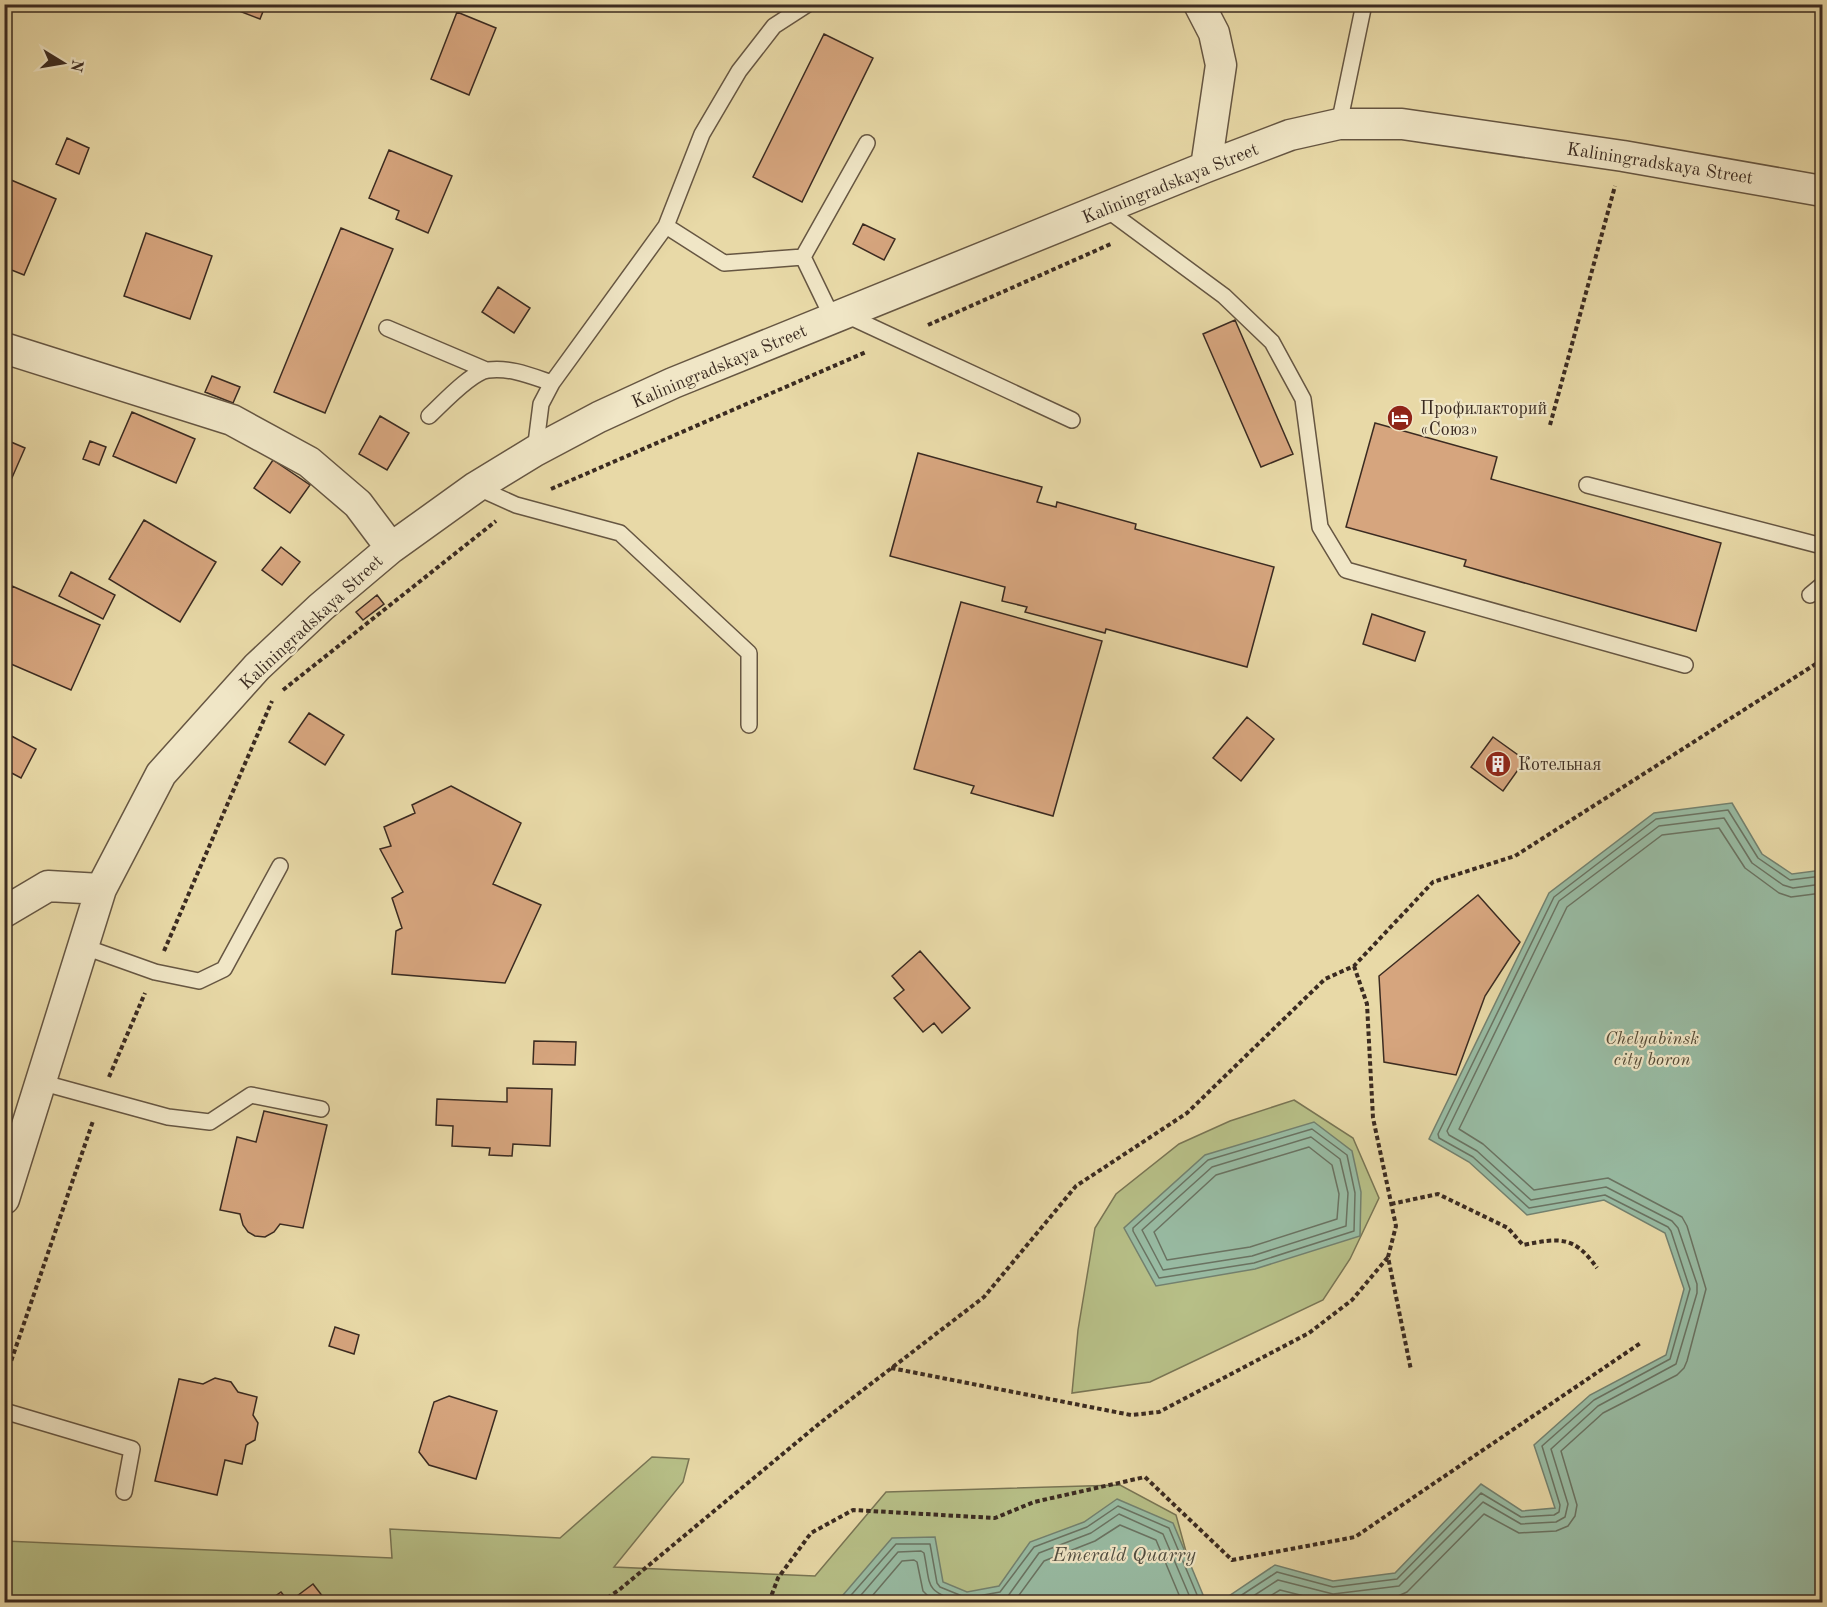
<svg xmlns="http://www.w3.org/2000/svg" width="1827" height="1607" font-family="'Old Standard TT',serif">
<rect width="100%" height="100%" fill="#e8d9a7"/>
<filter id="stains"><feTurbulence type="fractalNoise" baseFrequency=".00333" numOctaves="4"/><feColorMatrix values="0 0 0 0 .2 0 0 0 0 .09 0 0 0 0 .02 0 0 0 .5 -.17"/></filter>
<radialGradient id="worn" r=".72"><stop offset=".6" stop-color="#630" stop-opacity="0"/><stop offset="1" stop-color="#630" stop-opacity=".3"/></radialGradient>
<path fill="#b7bf87" stroke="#797554" stroke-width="1.5" d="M1294 1100 1353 1138 1379 1198 1350 1259 1323 1300 1150 1382 1072 1393 1078 1330 1095 1228 1116 1194 1179 1144 1230 1121Z
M652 1457 689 1459 683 1482 614 1567 815 1576 886 1492 1120 1485 1176 1515 1199 1599 1202 1602H5V1541L392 1558 390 1529 560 1538Z"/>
<path fill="#98bba3" stroke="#73816f" stroke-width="1.5" d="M1732 803 1762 854 1792 874 1822 870V1602H1220L1275 1565 1333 1581 1395 1573 1481 1484 1522 1511 1555 1508 1534 1445 1590 1395 1666 1355 1684 1289 1665 1233 1604 1200 1527 1215 1469 1162 1429 1139 1549 893 1654 813Z
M1314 1122 1352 1151 1361 1192 1360 1236 1255 1269 1156 1286 1124 1228 1205 1155Z
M1117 1499 1173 1523 1206 1602H837L892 1538 935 1537 943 1582 967 1592 999 1586 1030 1542 1084 1522Z"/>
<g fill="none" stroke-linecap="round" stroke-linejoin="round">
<path stroke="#6a7362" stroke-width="1.5" d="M1312 1129 1347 1155 1355 1193 1354 1231 1254 1263 1159 1278 1133 1231V1228L1208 1160Z
M1311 1137 1340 1159 1348 1193 1346 1226 1252 1256 1163 1270 1142 1230 1212 1167Z
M1309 1147 1332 1165 1339 1194 1337 1219 1250 1247 1167 1260 1154 1232 1216 1175Z
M845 1602 896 1544H930L937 1583 940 1587 967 1598 1000 1592 1034 1547 1087 1527 1118 1506 1169 1528 1200 1602
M855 1602 898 1552 921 1551 924 1553C931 1587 924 1589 958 1602
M867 1602 902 1561 914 1560 917 1562 923 1591 934 1602
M983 1602 1008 1596 1039 1553 1091 1533 1119 1514 1163 1534 1192 1602
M1014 1602 1044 1561 1095 1541 1120 1525 1156 1540 1182 1602
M1231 1602 1277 1572 1333 1587 1397 1579 1481 1493 1521 1517 1554 1515 1559 1512 1560 1505 1542 1446 1594 1400 1670 1359 1690 1289 1671 1231 1668 1227 1605 1195 1529 1208 1473 1157 1439 1138 1438 1134 1554 897 1656 819 1728 810 1758 858 1790 880 1822 876
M1244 1602 1278 1580 1333 1594 1399 1586 1483 1502 1521 1524 1556 1522 1565 1517 1568 1504 1551 1449 1598 1406 1676 1364 1697 1293V1284L1678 1228 1672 1221 1606 1187 1531 1200 1477 1151 1449 1135 1447 1131 1559 901 1659 826 1724 818 1752 863 1783 885 1793 888 1822 884
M1260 1602 1280 1590 1328 1602
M1339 1602 1398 1596 1407 1592 1484 1514 1519 1533 1556 1531 1568 1526 1575 1516 1577 1505 1561 1451 1603 1413 1677 1375 1684 1368 1687 1361 1706 1289 1687 1226 1682 1217 1608 1178 1534 1190 1483 1144 1459 1129 1567 907 1662 835 1719 828 1745 868 1779 893 1791 897 1822 893"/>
</g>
<path fill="#d6a57e" stroke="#3b2b21" stroke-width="1.5" d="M235 4H266L260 19 234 9Z
M457 12 496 28 469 95 431 79Z
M824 34 873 58 802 202 753 177Z
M67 138 89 148 79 174 56 164Z
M389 150 452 176 428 233 396 219 399 211 369 198Z
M4 177 56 199 24 275 4 267Z
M863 224 895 239 884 260 853 244Z
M341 228 393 249 325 413 274 392Z
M146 233 212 256 190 319 124 296Z
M498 287 530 308 514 333 482 312Z
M1235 320 1293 454 1261 467 1203 334Z
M212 376 240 387 233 403 205 392Z
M132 412 195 439 176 483 113 456Z
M380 416 409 433 387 470 359 454Z
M1375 423 1497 457 1491 479 1721 543 1696 631 1464 566 1466 560 1346 527Z
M4 439 25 448 4 496Z
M90 441 106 447 99 465 83 459Z
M918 453 1042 487 1037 502 1056 507 1057 502 1136 524 1135 529 1274 567 1247 667 1106 629 1105 633 1025 612 1027 607 1002 601 1005 587 890 556Z
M273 460 310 485 290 513 254 488Z
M144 520 216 562 180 622 109 579Z
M281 547 300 562 282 585 262 570Z
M71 572 115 595 103 619 59 596Z
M12 586 100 625 71 690 4 661V604Z
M377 595 384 604 363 620 356 612Z
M961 602 1102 641 1053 816 971 793 974 786 914 769Z
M1372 614 1425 632 1415 661 1363 644Z
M309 713 344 735 325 765 289 742Z
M1247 717 1274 739 1241 781 1213 758Z
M4 732 36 749 21 778 4 769Z
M1493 737 1525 760 1503 791 1471 767Z
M451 786 521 823 493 884 541 905 505 983 392 974 396 931 402 928 392 898 403 892 380 849 391 846 384 827 415 813 412 805Z
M1478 895 1520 942 1485 996 1456 1075 1384 1062 1379 976Z
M920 951 970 1008 942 1033 934 1023 923 1032 894 998 904 990 892 976Z
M534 1041 576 1042 575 1065 533 1064Z
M507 1088 552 1089 550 1146 513 1144 512 1156 489 1155 490 1148 452 1146 453 1126 436 1125 437 1099 507 1102Z
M264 1111 327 1125 303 1228 280 1224 274 1232 265 1237 255 1236 248 1232 243 1225 240 1214 220 1210 237 1137 256 1142Z
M335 1327 359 1335 354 1354 329 1346Z
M215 1378 231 1382 238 1392 257 1397 253 1415 258 1423 255 1440 246 1445 242 1464 225 1460 217 1495 155 1481 179 1379 203 1384Z
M449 1396 497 1411 476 1479 429 1465 419 1452 434 1402Z
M313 1584 327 1602H267L281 1592 289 1602Z"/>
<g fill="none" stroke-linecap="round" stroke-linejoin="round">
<g stroke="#665642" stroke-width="18">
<path id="lane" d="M1339 124 1364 4
M1106 209 1224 296 1272 342 1303 399 1320 527 1346 570 1685 665
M666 226 724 263 803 257 833 319
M803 257 867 143
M844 314 1072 420
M387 328 486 370
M429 416C442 404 471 372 488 370 510 367 531 376 552 383
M535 451 541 404 552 383 666 226 702 134 739 71 774 26 808 4
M1587 485 1822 546
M476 487 516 505 620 533 749 653V725
M1810 595 1822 585
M82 946 155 972 199 981 224 969 280 866
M40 1082 168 1117 210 1122 251 1095 321 1109
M4 1411 132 1449 124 1492"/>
</g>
<g stroke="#665642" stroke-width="33">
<path id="street" d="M1199 4 1214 33 1221 65 1206 167
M4 348 232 420 309 462 358 504 391 548
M4 912 48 886 101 889
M4 1199 101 889 161 774 257 667 321 607 391 548 476 487 535 451 599 417 673 383 1206 167 1290 135 1339 124H1402L1623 156 1822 191"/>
</g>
<path stroke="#3b2b21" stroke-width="4" stroke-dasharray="4.5 3" stroke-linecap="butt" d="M928 325 1113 243
M1550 425 1615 186
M551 489 866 352
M283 690 496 521
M164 951 272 701
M1354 966 1367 1004 1373 1118 1396 1226 1388 1257 1411 1370
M109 1077 145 993
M1391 1204 1438 1194 1508 1228 1523 1245C1559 1238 1574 1235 1597 1268
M891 1368 1131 1415 1159 1412 1309 1333 1352 1300 1388 1257
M4 1382 93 1121
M601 1602 619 1590 820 1423 984 1297 1076 1186 1187 1113 1325 979 1354 966 1433 882 1515 856 1822 660
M769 1602 778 1578 811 1533 853 1510 995 1518 1034 1502 1145 1477 1232 1560 1355 1537 1642 1342"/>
<use href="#lane" stroke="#f0e6c6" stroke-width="15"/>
<use href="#street" stroke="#f0e6c6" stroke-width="30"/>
</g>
<defs>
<g id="hotel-disc" transform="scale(1.35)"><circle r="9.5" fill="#8f2418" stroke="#f0e6c6"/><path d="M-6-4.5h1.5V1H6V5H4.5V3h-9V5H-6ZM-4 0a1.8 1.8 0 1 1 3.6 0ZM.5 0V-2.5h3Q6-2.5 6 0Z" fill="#fff"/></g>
<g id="building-disc" transform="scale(1.35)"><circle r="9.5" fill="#8f2418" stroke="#f0e6c6"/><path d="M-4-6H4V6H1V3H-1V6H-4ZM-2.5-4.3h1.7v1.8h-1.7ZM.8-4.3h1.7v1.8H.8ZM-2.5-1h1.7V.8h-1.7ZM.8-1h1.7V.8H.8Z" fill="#fff"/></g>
</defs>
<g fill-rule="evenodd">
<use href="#hotel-disc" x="1400" y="418"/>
<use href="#building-disc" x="1498" y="764"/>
</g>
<g text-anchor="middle" stroke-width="4.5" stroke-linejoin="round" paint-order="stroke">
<g font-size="18" fill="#3b2b21" stroke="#f0e6c6">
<text transform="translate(1660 163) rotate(9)" y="6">Kaliningradskaya Street</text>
<text transform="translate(1170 183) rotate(-22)" y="6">Kaliningradskaya Street</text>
<text transform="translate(719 366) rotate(-23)" y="6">Kaliningradskaya Street</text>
<text transform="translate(311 622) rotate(-43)" y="6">Kaliningradskaya Street</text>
</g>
<g font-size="18" fill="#3b2b21" stroke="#f0e6c6" text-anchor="start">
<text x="1420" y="414">Профилакторий<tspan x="1420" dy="21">«Союз»</tspan></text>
<text x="1518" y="770">Котельная</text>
</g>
<g font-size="18" font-style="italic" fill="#544935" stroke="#f0e6c6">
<text x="1652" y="1044">Chelyabinsk<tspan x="1652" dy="21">city boron</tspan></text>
</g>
<g font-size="20" font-style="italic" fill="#524f42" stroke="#f0e6c6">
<text x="1124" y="1561">Emerald Quarry</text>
</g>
</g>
<rect width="1827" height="1607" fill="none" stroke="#e8d9a7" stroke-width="24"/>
<rect x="6" y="6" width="1815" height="1595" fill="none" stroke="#3b2b21" stroke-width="3"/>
<rect x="12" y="12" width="1803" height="1583" fill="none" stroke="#3b2b21" stroke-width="1.5"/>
<g transform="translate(63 63) rotate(101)" stroke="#f0e6c6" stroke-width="4.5" paint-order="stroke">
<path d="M0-4.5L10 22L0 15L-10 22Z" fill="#3b2b21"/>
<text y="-9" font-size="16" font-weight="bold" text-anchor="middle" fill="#3b2b21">N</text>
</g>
<rect width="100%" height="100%" filter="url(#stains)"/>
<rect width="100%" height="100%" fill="url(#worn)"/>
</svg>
